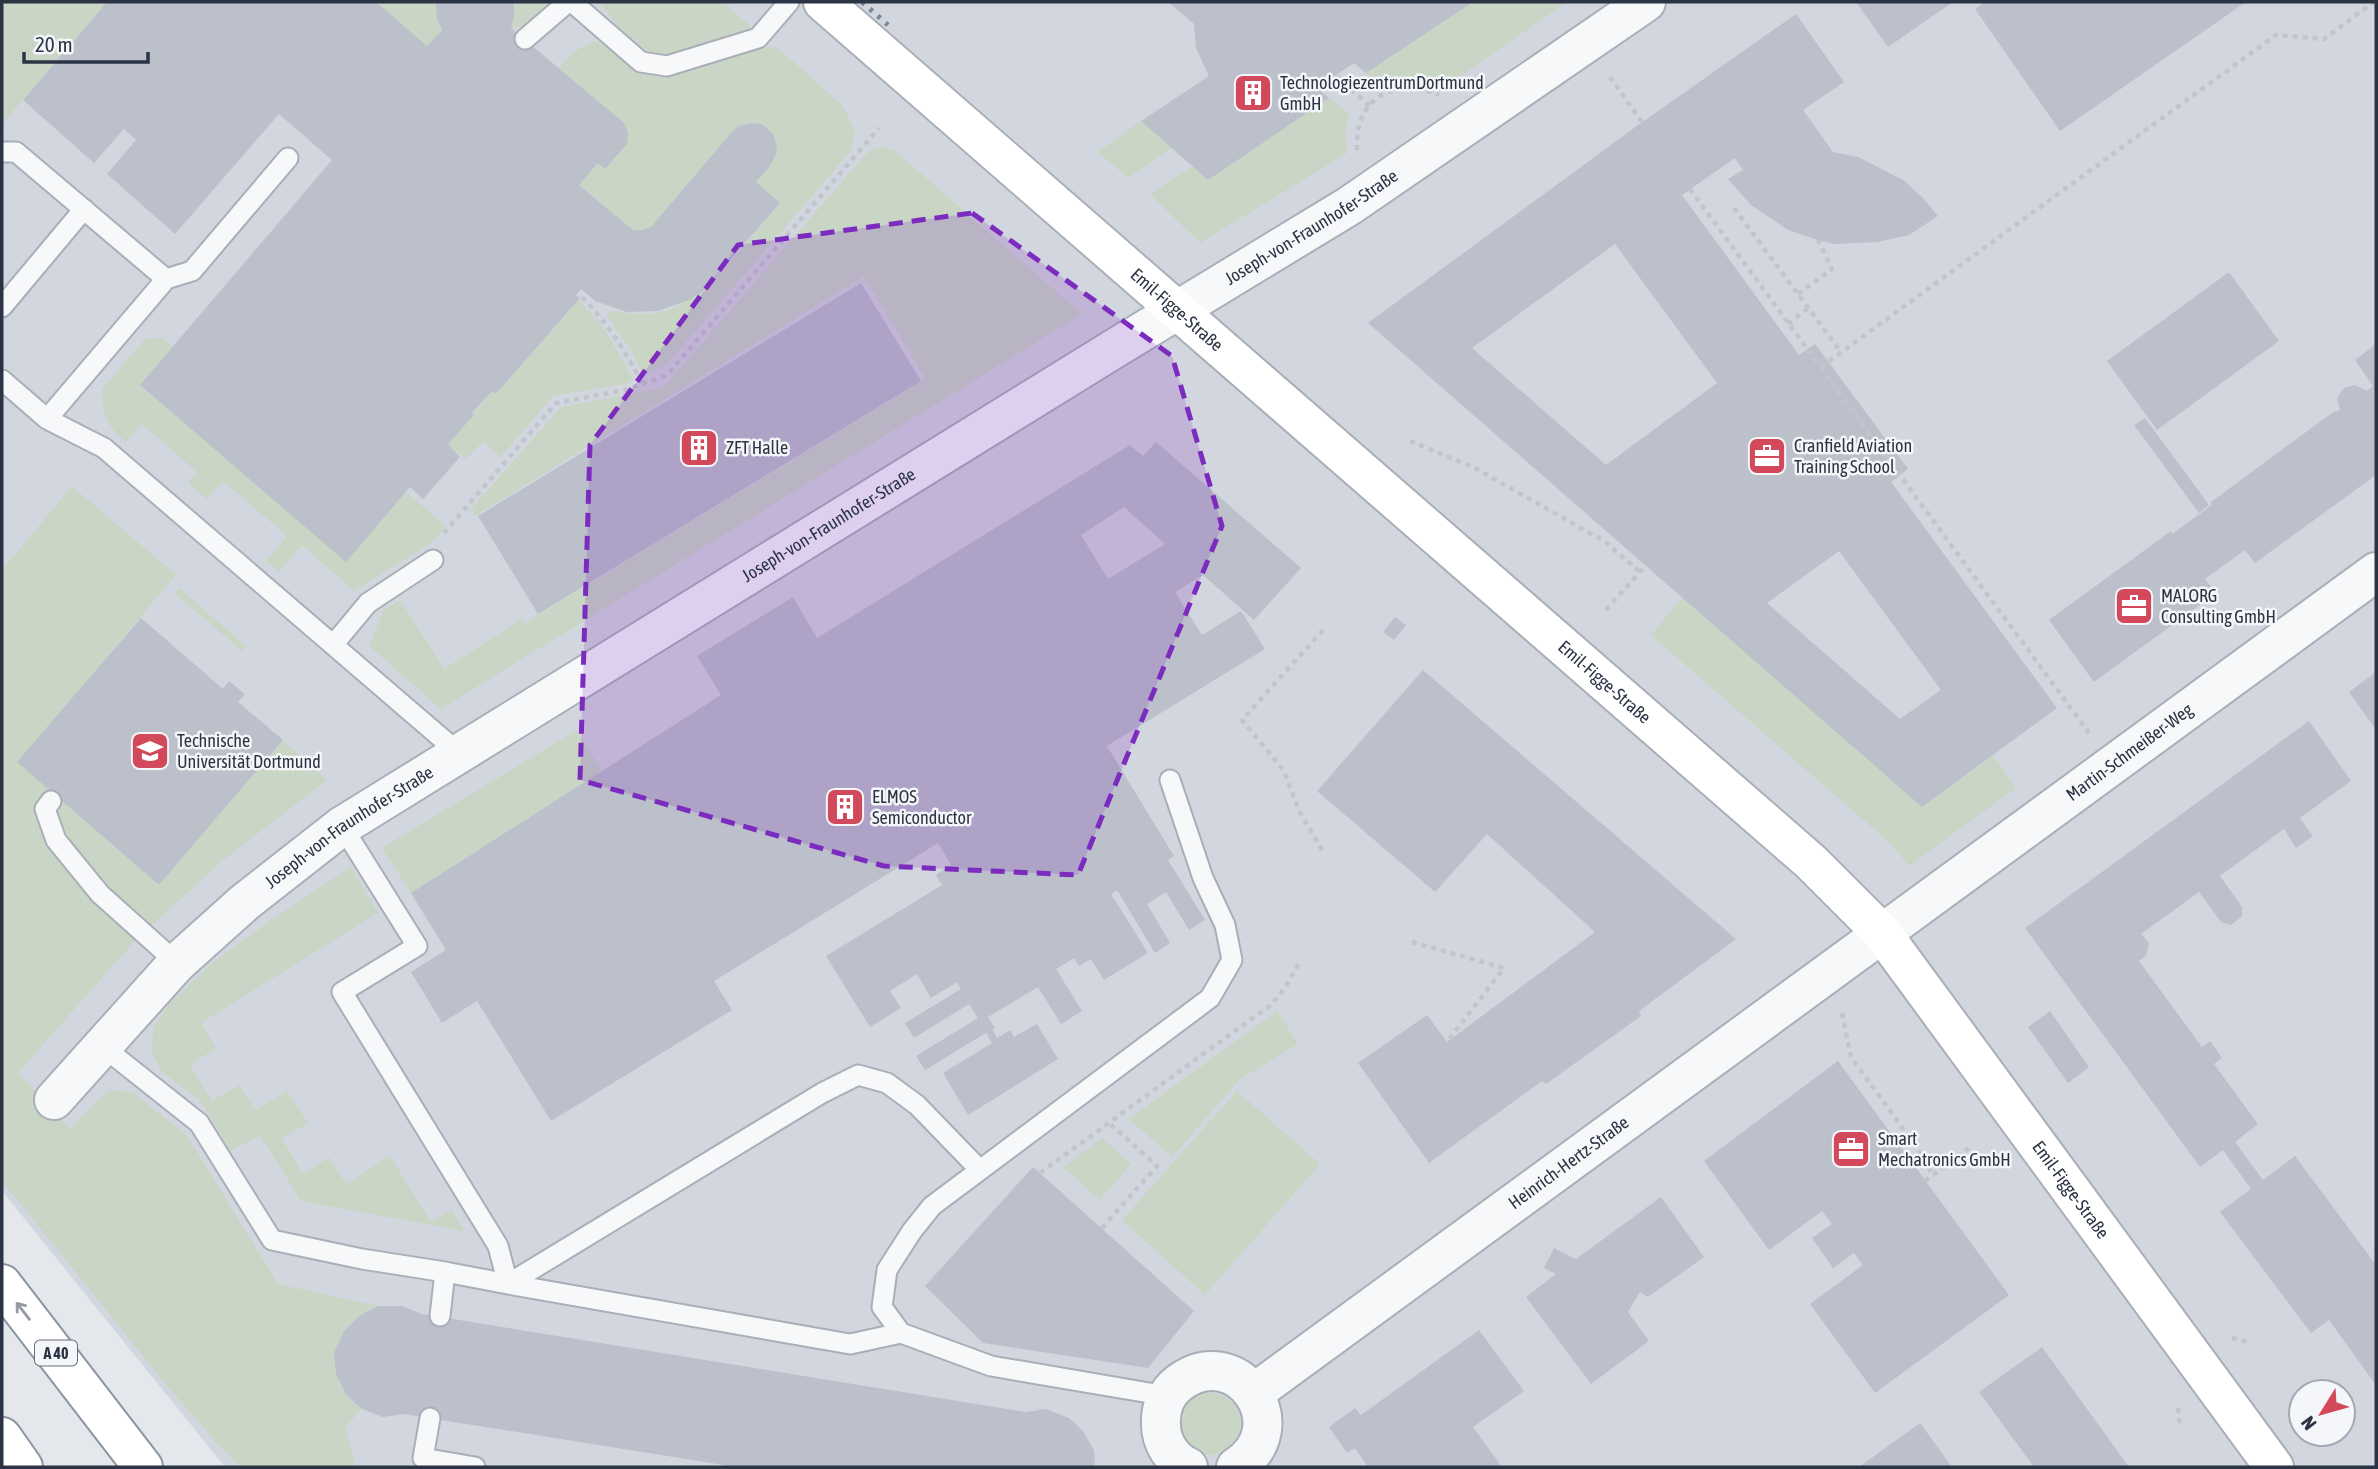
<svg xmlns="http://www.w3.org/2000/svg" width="2378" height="1469" font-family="'Asap Condensed',sans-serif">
<rect width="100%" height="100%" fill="#e4e7ec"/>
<path fill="#d2d6de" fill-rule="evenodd" d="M2 2H801L1873 940 2255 1467H225L2 1191Z
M847 2H2376V1467H2291L1903 931ZM2301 1392H2343V1434H2301Z"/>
<path fill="#c9d6c5" d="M2 2H107L2 124Z
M376 2H436L437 19 442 30 427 46Z
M514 2H555L530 25 511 28 514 15Z
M601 2H723L748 24 750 28 747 32 662 57C643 51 609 21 601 2Z
M1473 2H1567L1445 87C1423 74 1397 73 1374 85L1366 73Z
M594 42C626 47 633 77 673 76 696 68 757 41 778 48L843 106 855 131 851 151 667 364 643 375 635 357 607 316 610 311C626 312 641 316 658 313 704 305 749 238 779 203L756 182C763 174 774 165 776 154 780 138 767 122 751 123 743 123 737 128 731 133L651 227 643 230H633L579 185 598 163 605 169C619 154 633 144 624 123L559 68C569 56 579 46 594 42Z
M1329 98 1349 113 1345 134 1347 153 1200 243 1150 194 1192 167 1208 180Z
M1141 121 1172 148 1128 178 1098 152Z
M882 147 894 150 1082 314 441 709 369 646 384 610 400 600 444 669 522 619 525 623 926 379 864 276 475 516 471 509 561 407 663 388 865 155 870 150Z
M579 300 604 328 633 379 629 383 553 396 501 457 483 441 466 459 448 444 492 391 496 394Z
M162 337 172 347 140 385 346 561 406 492 446 526 431 543 354 591 302 545 279 572 266 561 287 536 223 481 207 499 188 483 197 472 142 424 126 442C105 424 103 415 102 389L145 339Z
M72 486 176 575 18 762 159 884 283 740 327 780 221 862 132 944 18 1073 70 1129 108 1090 133 1092 188 1137 278 1284 378 1306C372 1309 364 1312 359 1316 333 1335 328 1368 346 1394 349 1400 356 1404 362 1409L345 1427 356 1467H242L228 1455 168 1387 2 1181V570Z
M179 588 246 646 242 651 174 593Z
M1683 597 1922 807 1993 755 2016 788 1909 866 1891 844 1651 635Z
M577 730 602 771 411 893 382 848Z
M351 867 378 913 201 1023 216 1048 190 1065 212 1101 239 1085 256 1110 287 1091 308 1123 282 1139 303 1174 329 1157 346 1184 390 1156 431 1222 452 1210 464 1231 301 1201 260 1135 230 1151 200 1100 163 1073 152 1054 153 1028 169 1004 212 963 294 904Z
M1277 1011 1298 1044 1240 1079 1172 1157 1129 1119Z
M1237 1091 1320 1164 1205 1295 1122 1220Z
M1102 1138 1131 1164 1100 1200 1063 1167Z
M1179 1424a31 31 0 1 1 62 0a31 31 0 1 1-62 0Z"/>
<path fill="#bbc0ca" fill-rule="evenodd" d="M107 2H376L427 46 442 30 437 19 436 2H514V15L511 28 624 123 628 132 627 144 605 169 598 163 579 185 633 230H643L651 227 731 133 739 126 750 123 762 124 773 134 777 145 776 154 770 166 756 182 780 203 702 292 689 300 658 311 627 312 595 301 581 289 576 295 580 298 496 394 492 391 472 413 474 415 448 444 460 457 423 499 410 487 346 562 140 385 332 160 279 114 175 234 107 174 136 140 124 129 94 163 23 100Z
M1168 2H1473L1366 73 1354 63 1317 88 1329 98 1208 180 1141 121 1209 76 1196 48 1194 24Z
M1856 2H1953L1888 47Z
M1985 2H2246L2060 131 1975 9Z
M1796 14 1844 82 1803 110 1833 152 1858 157 1903 180 1921 196 1938 216 1909 235 1877 242 1835 244 1818 240 1788 230 1751 205 1728 179 1743 170 1735 158 1682 195 1799 355 1815 344 1908 469 1891 482 2057 708 1922 807 1368 323 1634 128ZM1615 244 1717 383 1606 465 1472 348ZM1839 551 1941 690 1900 719 1767 603Z
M2229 272 2279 341 2157 430 2107 361Z
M861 283 921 381 538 614 478 516Z
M2376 344V475L2255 563 2245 550 2205 579 2216 593 2094 682 2049 620 2171 531 2172 534 2212 505 2211 502 2332 413 2340 410 2337 398 2344 388 2355 385 2367 391 2373 386 2355 360Z
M2145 418 2209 505 2199 513 2134 425Z
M1156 442 1301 568 1254 620 1203 575 1175 592 1202 635 1241 611 1265 649 1107 746 1174 856 1168 860 1205 920 1189 930 1166 892 1147 904 1170 943 1155 953 1117 890 1111 894 1148 953 1104 980 1091 959 1079 966 1074 958 1056 969 1082 1011 1061 1024 1038 987 988 1017 995 1028 992 1029 997 1038 1010 1030 1014 1037 1037 1024 1058 1059 968 1115 943 1073 992 1043 986 1033 925 1070 916 1056 978 1018 969 1004 914 1038 905 1023 961 989 957 982 931 998 917 974 890 991 901 1008 870 1027 826 956 942 885 936 875 951 865 938 843 714 981 732 1010 551 1121 477 1001 442 1023 411 972 446 950 411 893 721 695 697 656 793 597 817 638 1130 445 1143 456ZM1124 507 1165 544 1108 579 1081 535Z
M1395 617 1406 625 1394 640 1383 632Z
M141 618 223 689 229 681 245 694 238 702 283 740 159 885 17 762Z
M1423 670 1736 939 1639 1011 1641 1016 1546 1084 1542 1081 1429 1163 1358 1063 1427 1015 1447 1042 1595 932 1487 834 1435 892 1317 791Z
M2376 672V730L2349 692Z
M2309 721 2351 781 2300 818 2313 836 2296 848 2284 829 2220 876 2242 907V916L2231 925 2221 922 2199 892 2141 934 2149 943 2146 956 2139 961 2202 1047 2210 1041 2222 1058 2214 1064 2258 1124 2235 1142 2263 1180 2295 1156 2376 1265V1385L2329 1320 2311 1333 2220 1212 2251 1189 2223 1150 2200 1167 2025 928Z
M2050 1011 2089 1067 2068 1083 2028 1027Z
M1838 1061 2009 1295 1875 1393 1810 1304 1863 1265 1854 1253 1833 1268 1812 1238 1832 1224 1822 1211 1769 1250 1704 1161Z
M1033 1167 1194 1311 1148 1368 983 1343 925 1286Z
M1661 1197 1704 1257 1648 1297 1640 1292 1628 1312 1649 1341 1591 1384 1526 1297 1556 1274 1544 1268 1554 1248 1576 1259Z
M378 1306H402L422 1314 1026 1412 1046 1409 1069 1418 1083 1431 1094 1450 1095 1467H736L404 1414 383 1417 362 1409 346 1395 336 1374 334 1353 344 1331 359 1316Z
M1479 1330 1524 1391 1473 1427 1502 1467H1368L1355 1448 1347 1453 1329 1427 1355 1408 1361 1415Z
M2042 1347 2129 1467H2034L1979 1392Z
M1920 1423 1952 1467H1859Z"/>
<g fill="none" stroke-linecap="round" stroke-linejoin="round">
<g stroke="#a9aeb7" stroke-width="23">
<path id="lane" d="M572 2 641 62 667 66 758 38 789 2
M525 39 568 2
M2 152H16L166 279 47 419
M166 279 192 271 288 158
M2 307 84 209
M2 380 47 419 104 448 460 754
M333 645 368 603 433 560
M51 801 45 809 56 840 100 894 177 963
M342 826 417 946 342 992 498 1246 508 1284 850 1344 901 1333
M102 1046 199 1123 272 1240 362 1259 445 1272 440 1316
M445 1272 508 1284 822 1093 858 1075 887 1083 917 1105 979 1169
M1167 1396 991 1366 901 1333 882 1307 887 1270 912 1231 932 1206 1210 998 1232 960 1225 925 1203 878 1170 780
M430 1418 423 1458 475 1467"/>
</g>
<g stroke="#a9aeb7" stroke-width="42">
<g id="street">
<path id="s1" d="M54 1100 177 963 245 902 342 826 1117 347 1349 206 1646 2"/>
<path id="s2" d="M1254 1393 2376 572"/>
<path d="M1188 1467C1172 1460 1161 1442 1161 1425 1160 1408 1166 1393 1179 1383 1237 1339 1299 1427 1236 1467"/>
</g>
</g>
<g stroke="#a9aeb7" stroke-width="42">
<g id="secondary">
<path id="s3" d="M823 2 1811 862 1882 933 2274 1467"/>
</g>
</g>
<g stroke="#8b94a3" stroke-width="42">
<path id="highway" d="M2 1284 143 1467
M2 1437 23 1467"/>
</g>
<path stroke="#c2c5cb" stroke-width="4.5" stroke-dasharray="5 5" stroke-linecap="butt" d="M1336 76 1370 106
M1610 77 1642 122
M1357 150C1354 98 1393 77 1439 95
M1690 189 2089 733
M1734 208 1841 352
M1798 294 1832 269 1818 240
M582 297C607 323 626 351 642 384
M1788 324 1808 308
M1821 367 2276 35 2324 39 2374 2
M1410 441 1475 468 1604 541 1639 571
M444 533 556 403 625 390 667 375 879 128
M1606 610 1646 565
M1322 850 1298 809 1284 771 1242 720 1324 629
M1412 942 1504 968 1447 1042
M1842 1013 1851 1057 1912 1141 1933 1175
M1040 1173 1272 1004 1286 986 1301 960
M1925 1181 1972 1146
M1102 1228 1157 1166 1108 1122
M2232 1338 2251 1343
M2178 1408 2180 1427"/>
<use href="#lane" stroke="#f7f8fa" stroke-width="19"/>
<use href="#street" stroke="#f7f8fa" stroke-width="38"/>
<use href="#secondary" stroke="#fff" stroke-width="38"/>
<use href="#highway" stroke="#fff" stroke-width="38"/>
<path stroke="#7d8696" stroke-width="5" stroke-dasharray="3.5 7" stroke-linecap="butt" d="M862 2 888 25"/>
</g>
<defs><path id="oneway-shaft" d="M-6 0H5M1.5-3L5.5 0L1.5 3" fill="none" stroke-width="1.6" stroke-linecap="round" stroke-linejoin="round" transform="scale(1.75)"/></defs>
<use stroke="#959aa2" href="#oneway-shaft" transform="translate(23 1311) rotate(-128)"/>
<path fill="#7b2cbf" fill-opacity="0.2" stroke="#7b2cbf" stroke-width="5" stroke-dasharray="14 9" stroke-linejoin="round" d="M972 213 1172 356 1222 526 1078 875 884 866 580 780 590 445 738 245Z"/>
<defs>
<g id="building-square" transform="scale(2.0125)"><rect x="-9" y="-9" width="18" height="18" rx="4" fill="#d1495b" stroke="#f4f6f9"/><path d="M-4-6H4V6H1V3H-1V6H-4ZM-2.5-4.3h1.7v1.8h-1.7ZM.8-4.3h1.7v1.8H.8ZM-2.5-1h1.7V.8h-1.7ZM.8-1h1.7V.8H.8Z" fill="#fff"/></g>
<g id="office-square" transform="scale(2.0125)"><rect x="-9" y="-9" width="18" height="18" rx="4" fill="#d1495b" stroke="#f4f6f9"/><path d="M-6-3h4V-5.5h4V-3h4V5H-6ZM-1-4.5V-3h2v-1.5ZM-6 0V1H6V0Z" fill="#fff"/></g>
<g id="university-square" transform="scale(2.0125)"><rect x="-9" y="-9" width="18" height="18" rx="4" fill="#d1495b" stroke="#f4f6f9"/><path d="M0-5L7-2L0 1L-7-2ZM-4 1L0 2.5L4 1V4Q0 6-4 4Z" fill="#fff"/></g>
</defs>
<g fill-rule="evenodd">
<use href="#building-square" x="1253" y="93"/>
<use href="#building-square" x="699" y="448"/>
<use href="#office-square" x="1767" y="456"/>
<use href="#office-square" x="2134" y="606"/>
<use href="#university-square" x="150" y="751"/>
<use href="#building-square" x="845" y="807"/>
<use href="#office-square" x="1851" y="1149"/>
</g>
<g text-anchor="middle" stroke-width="5" stroke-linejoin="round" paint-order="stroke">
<rect fill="#f4f6f9" stroke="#676e7b" stroke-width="2" x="35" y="1340.5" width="42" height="25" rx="5"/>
<g font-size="16" font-weight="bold" fill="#2b3445">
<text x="56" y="1359">A 40</text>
</g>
<g font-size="18" fill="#2b3445" stroke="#f4f6f9" text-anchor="start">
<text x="1280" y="89">TechnologiezentrumDortmund<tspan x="1280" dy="21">GmbH</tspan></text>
<text x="1794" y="452">Cranfield Aviation<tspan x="1794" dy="21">Training School</tspan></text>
<text x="726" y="454">ZFT Halle</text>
<text x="2161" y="602">MALORG<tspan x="2161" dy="21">Consulting GmbH</tspan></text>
<text x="177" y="747">Technische<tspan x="177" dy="21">Universität Dortmund</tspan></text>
<text x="872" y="803">ELMOS<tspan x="872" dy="21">Semiconductor</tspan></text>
<text x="1878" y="1145">Smart<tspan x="1878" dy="21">Mechatronics GmbH</tspan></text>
</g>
<g font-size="18" fill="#2b3445" stroke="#f4f6f9">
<text dy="6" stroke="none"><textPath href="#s1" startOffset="1538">Joseph-von-Fraunhofer-Straße</textPath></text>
<text dy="6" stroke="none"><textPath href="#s3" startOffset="469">Emil-Figge-Straße</textPath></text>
<text dy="6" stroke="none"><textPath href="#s1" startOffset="971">Joseph-von-Fraunhofer-Straße</textPath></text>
<text dy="6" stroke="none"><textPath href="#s3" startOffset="1036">Emil-Figge-Straße</textPath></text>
<text dy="6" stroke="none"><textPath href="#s2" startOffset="1085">Martin-Schmeißer-Weg</textPath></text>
<text dy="6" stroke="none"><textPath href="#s1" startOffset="404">Joseph-von-Fraunhofer-Straße</textPath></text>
<text dy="6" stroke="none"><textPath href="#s2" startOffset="390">Heinrich-Hertz-Straße</textPath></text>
<text dy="6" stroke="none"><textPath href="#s3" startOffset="1729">Emil-Figge-Straße</textPath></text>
</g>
</g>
<rect width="2378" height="1469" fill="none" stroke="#2b3445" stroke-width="7"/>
<g transform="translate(2322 1413) rotate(233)"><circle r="33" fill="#f4f6f9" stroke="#a4a8b1" stroke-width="2"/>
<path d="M0-5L12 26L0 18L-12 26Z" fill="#d1495b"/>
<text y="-10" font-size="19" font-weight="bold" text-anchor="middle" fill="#2b3445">N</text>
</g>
<path d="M24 52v10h124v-10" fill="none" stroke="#2b3445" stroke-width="3.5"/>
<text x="35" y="52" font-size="21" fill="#2b3445" stroke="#f4f6f9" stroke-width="5" paint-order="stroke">20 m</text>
</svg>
